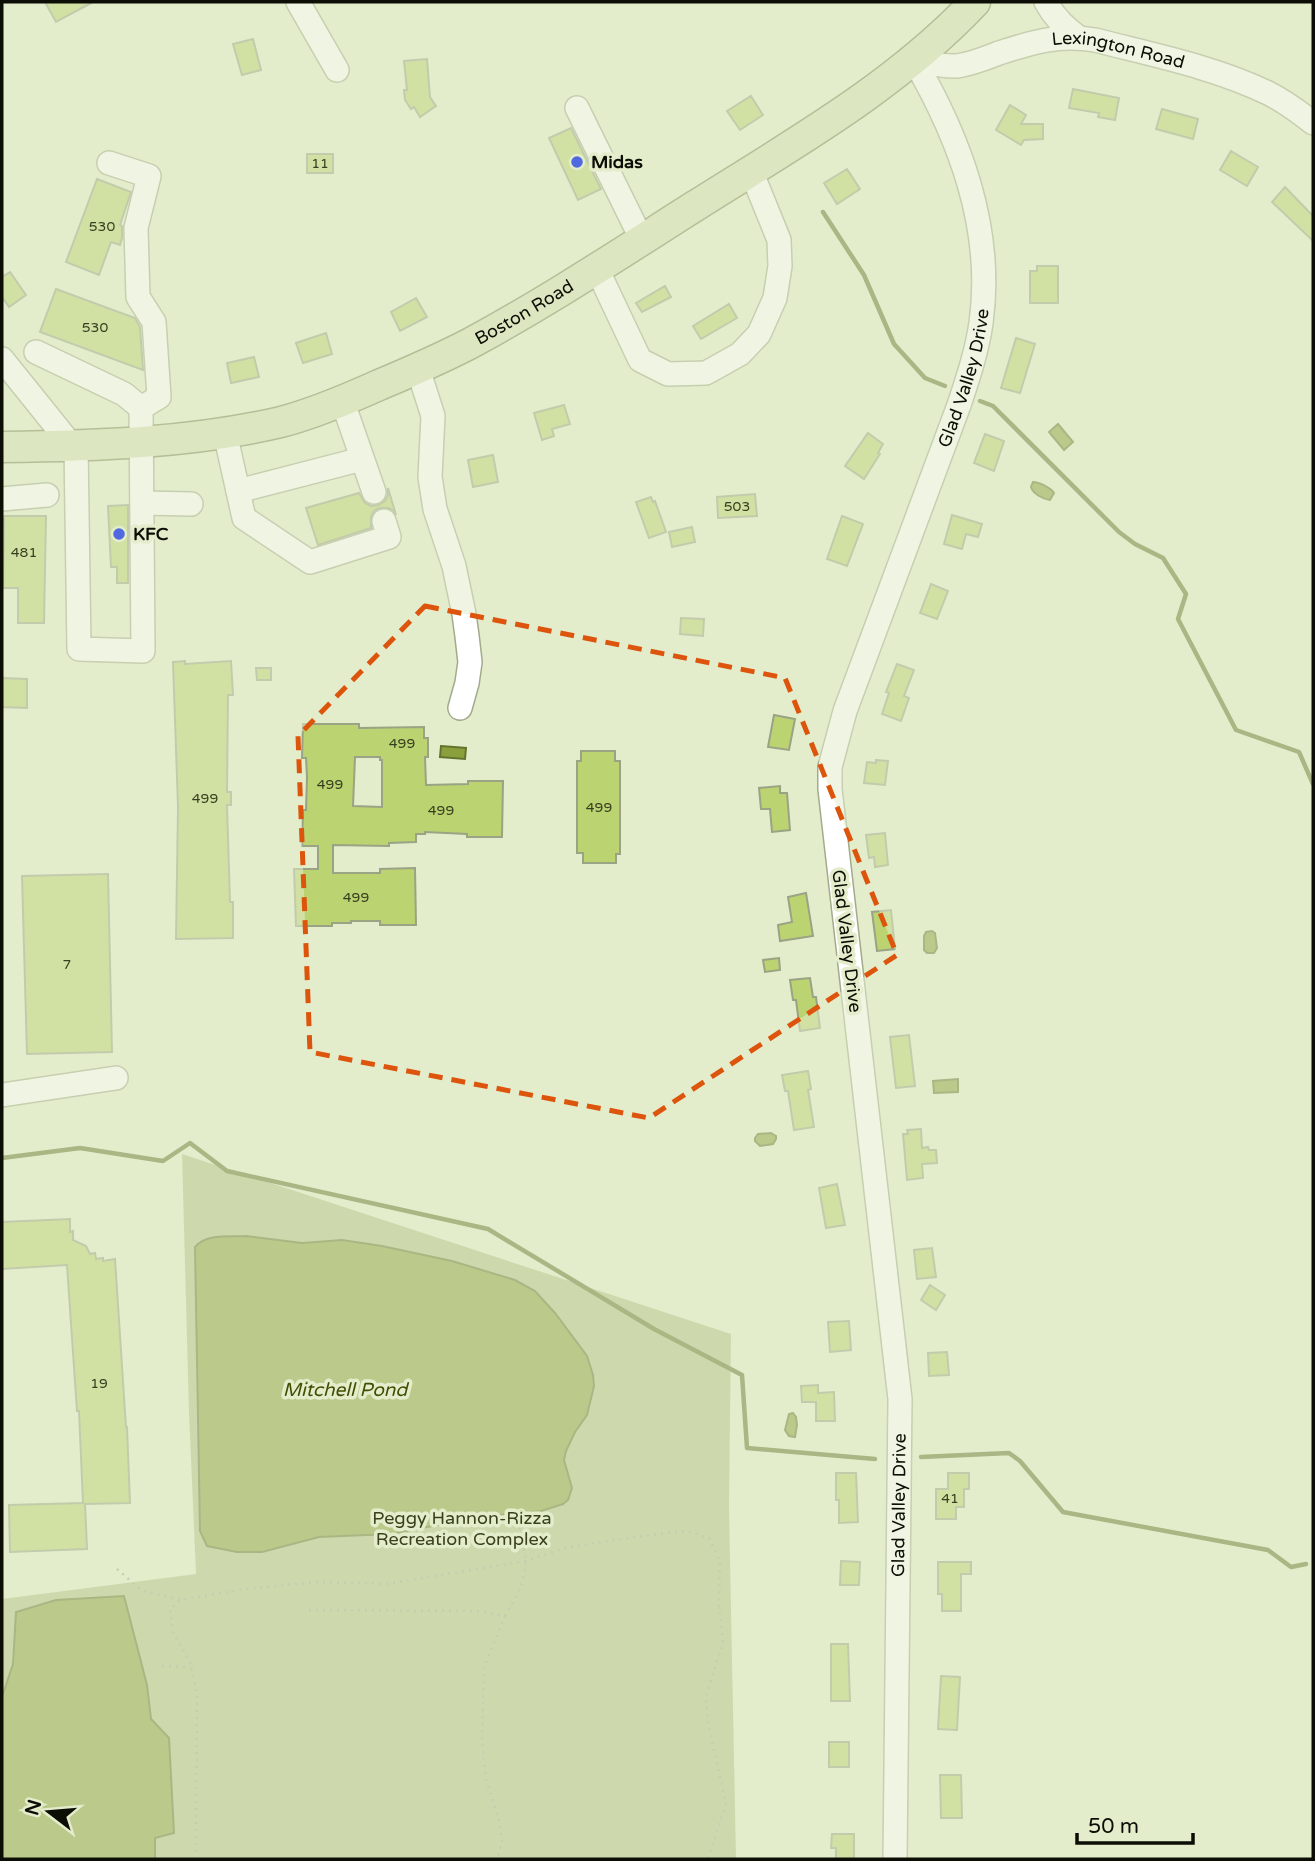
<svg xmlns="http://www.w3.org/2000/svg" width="1315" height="1861" font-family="'Varela Round',sans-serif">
<rect width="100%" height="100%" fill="#e3edcc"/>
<path fill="#b2c287" d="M182 1154 731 1334 729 1507 736 1859H155L151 1719 147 1685 124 1596 16 1612 13 1664 2 1697V1599L196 1574 189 1413Z"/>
<path fill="#8aa03d" stroke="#64742c" stroke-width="2" d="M1058 424 1073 442 1064 450 1049 432Z
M1033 482C1039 482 1051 488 1054 493L1050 500C1043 499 1033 494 1031 487Z
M441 746 466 748 465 759 440 757Z
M932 931 935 933 937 948 934 953H927L924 950V936L926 932Z
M958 1079V1092L934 1093 933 1081Z
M771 1133 776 1136V1139L773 1144 760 1146 755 1141V1138L758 1134Z
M246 1236 302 1243 342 1240 382 1246 452 1261 515 1280 535 1291 555 1313 587 1356 593 1375 594 1386 587 1415 575 1432 566 1451 564 1460 572 1488 568 1500 563 1504 541 1511 478 1517 392 1534 319 1537 262 1552H237L207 1546 200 1531 195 1247C206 1233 230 1237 246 1236Z
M793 1413 796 1417 797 1425 795 1437 789 1436 785 1430 789 1414Z
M124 1596 147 1685 151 1719 169 1738 174 1833 155 1838V1859H2V1697L13 1664 16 1612 56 1600Z"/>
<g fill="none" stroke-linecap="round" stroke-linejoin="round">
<path stroke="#64742c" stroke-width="4.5" d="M823 212 864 275 894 344 925 378 945 386
M980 401 993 406 1119 532 1135 544 1163 558 1186 594 1178 619 1236 730 1299 752 1313 784
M2 1158 80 1148 163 1161 190 1143 227 1171 488 1229 654 1329 742 1375 747 1448 875 1459
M921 1457 1009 1453 1020 1461 1063 1512 1268 1550 1291 1567 1306 1564"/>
</g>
<path fill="#bbd371" stroke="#9aa384" stroke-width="2" fill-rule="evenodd" d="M45 2H93L56 22Z
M253 39 261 70 242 75 233 44Z
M427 59 430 97 436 106 420 117 414 107 411 109 405 100 404 90H407L404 61Z
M1073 89 1119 98 1115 120 1098 117 1099 113 1069 108Z
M751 96 763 115 740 130 727 111Z
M1010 105 1026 115 1021 124H1043V139L1024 140 1021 145 996 130Z
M1162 109 1198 119 1193 139 1156 129Z
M571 128 601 189 578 200 549 138Z
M1231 151 1258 167 1247 186 1220 170Z
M307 154H333V173H307Z
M847 169 860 189 837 204 824 183Z
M97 179 131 192 120 225 122 226V238L120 245 111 242 99 275 66 262Z
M1285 187 1313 216V241L1272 202Z
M1037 266H1058V303H1030V271H1037Z
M10 272 26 295 9 307 2 297V277Z
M665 286 671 297 642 312 636 303Z
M56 289 135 318 140 327 143 370 40 332Z
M416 298 427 317 400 331 391 312Z
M729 304 737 318 701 339 693 326Z
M326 333 332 354 303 363 296 343Z
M1016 338 1035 344 1020 393 1001 388Z
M254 357 259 377 231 383 227 363Z
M564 405 570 424 552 429 554 436 542 440 534 413Z
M868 433 883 444 878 453 880 454 864 479 845 466Z
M985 434 1004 441 994 471 974 463Z
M493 455 498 482 473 487 468 460Z
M388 488 396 515 393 510 388 508H379L374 511 371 517V528L318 545 306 508 359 493 365 503 371 506 378 505 385 501 388 495Z
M755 494 757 516 718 518 717 497Z
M651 497 653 502 655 501 666 532 649 538 636 502Z
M128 505V583H117V567H111L108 506Z
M952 515 982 524 978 537 966 534 962 549 944 544Z
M4 516H46L44 623H18V588H3Z
M842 516 863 524 847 566 827 559Z
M692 527 695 542 672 547 669 532Z
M931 584 948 591 937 619 920 613Z
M681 618 704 619 703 636 680 634Z
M185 661V664L231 661 233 695H228L227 792H231V805H227L230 902H233V938L176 939 178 807 173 662Z
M897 664 914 670 904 696 909 698 901 721 882 714 889 693 886 692Z
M256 668H271V680H257Z
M2 678 27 679V708L2 707Z
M774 715 795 719 789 750 768 747Z
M303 724H359V728L424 727V738H428V757H425L426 785 468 784V781H503L502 837H467V834L425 832V834H416V842L389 843V846L333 845V873H380V869L415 868 416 925H380V921H351V923H332V926H296L294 869H318V846H302L303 810H306L307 777 306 758H302ZM355 757H380V760H382V807L353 806Z
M581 751H615V761H620V854H616V863H583V853H577V761H581Z
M876 760 888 761 885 785 864 783 867 762 876 763Z
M780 786V793H787L790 830 772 832 770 809H761L759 788Z
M885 833 888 865 875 867 874 857 869 858 866 835Z
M108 874 112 1052 27 1054 22 876Z
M806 893 813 936 780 941 778 925 792 922 788 897Z
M891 910 895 949 877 951 872 912Z
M779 958 780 970 765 972 763 960Z
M810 978 813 997H816L820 1028 800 1031 796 1000H793L790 980Z
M909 1035 915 1086 896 1088 890 1037Z
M808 1071 811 1089 808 1090 814 1127 794 1130 788 1091H785L782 1075Z
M921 1129 922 1148 928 1147 929 1150H936L937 1163 922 1164 923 1178 907 1180 903 1134H908L907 1130Z
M837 1184 845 1225 826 1228 819 1188Z
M70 1219V1232L73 1231V1240L86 1246 90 1254 95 1253 96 1259 103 1258V1261L115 1259 126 1427H127L130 1503 85 1504 87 1549 10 1552 9 1505 83 1503 79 1411H77L67 1265 2 1269V1222Z
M932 1248 936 1277 917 1279 914 1250Z
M930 1285 945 1295 936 1310 921 1300Z
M849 1321 851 1350 830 1352 828 1322Z
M947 1352 949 1375 929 1376 928 1353Z
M818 1385V1393L834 1392 835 1421H816V1402H802L801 1386Z
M836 1473H856L858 1522 839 1523V1500H836Z
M948 1473H969V1489H964V1507H956V1519H936V1489H948Z
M841 1561 860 1562 859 1585H840Z
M938 1562H971V1574H961V1611H942V1594H938Z
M831 1644H848L850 1701H831Z
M941 1676 960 1677 957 1730 938 1729Z
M829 1742H849V1767H829Z
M940 1775H961L962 1818H941Z
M832 1834H854V1859H836V1848H831Z"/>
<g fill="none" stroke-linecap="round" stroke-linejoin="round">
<g stroke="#a2ab8c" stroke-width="26">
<g id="minor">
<path d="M298 2 337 70"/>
<path d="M1046 2C1054 17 1064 27 1078 37"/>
<path id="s1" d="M914 60C928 63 943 67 957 66 972 64 986 58 999 53 1033 42 1059 34 1095 40 1153 55 1214 67 1268 93 1284 101 1299 112 1313 123"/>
<path d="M577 108 642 240"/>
<path d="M597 269 640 360 668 374 706 373 740 354 759 334 775 298 780 266 779 240 751 171"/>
<path d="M36 352 124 394 141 408"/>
<path d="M2 359 72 446"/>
<path d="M418 369 433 416 430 477 435 509 454 566 464 614 467 636 470 662 467 683 460 708"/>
<path d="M342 400 374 492"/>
<path d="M225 433 244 518 310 562 389 537 384 521"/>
<path d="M76 446 79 649 143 651 141 408 159 397 154 322 138 297 136 228 149 176 109 163"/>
<path d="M238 491 362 459"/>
<path d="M2 499 47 495"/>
<path d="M142 503 191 504"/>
<path d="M2 1095 116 1078"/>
<path id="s2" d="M895 1859 900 1399 830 789V767L845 711 959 405C968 378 977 351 981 323 994 229 960 139 914 60"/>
</g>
</g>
<g stroke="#7a8857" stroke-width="33">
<g id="major">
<path id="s3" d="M2 447C93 446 192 443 281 422 312 414 350 398 379 385 410 372 440 359 469 344 547 302 621 253 695 206 793 144 895 87 975 2"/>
</g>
</g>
<path stroke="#a0a88e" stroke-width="2.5" stroke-dasharray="2 5" stroke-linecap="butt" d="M117 1569 141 1590 180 1600
M309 1610 477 1611 505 1616 484 1667 482 1741 486 1779 499 1821 502 1841 497 1859
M505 1616C512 1603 521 1589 524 1575 529 1559 521 1536 518 1520
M162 1666 191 1667
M196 1859 197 1692 190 1662 173 1632 170 1610 180 1600 246 1589 316 1582 387 1584 525 1561 569 1547 650 1535 687 1531 709 1538 720 1561 719 1606 723 1642 706 1696 708 1724 726 1803 708 1859"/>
<use href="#minor" stroke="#fff" stroke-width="23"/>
<use href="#major" stroke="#d3dfb5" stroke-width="30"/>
</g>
<path d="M0 0H1315V1861H0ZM425 606 785 678 897 955 649 1118 310 1052 298 736Z" fill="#e3edcc" fill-opacity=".55" fill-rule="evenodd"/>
<path fill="none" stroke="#dd550c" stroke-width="5" stroke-dasharray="14 9" stroke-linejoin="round" d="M425 606 785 678 897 955 649 1118 310 1052 298 736Z"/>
<g fill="#5069de" stroke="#e3edcc" stroke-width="2.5">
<circle cx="577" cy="162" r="7"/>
<circle cx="119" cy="534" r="7"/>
</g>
<g text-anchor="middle" stroke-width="7" stroke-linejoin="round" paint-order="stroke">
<g font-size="14" fill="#383f20">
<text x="320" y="168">11</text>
<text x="102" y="231">530</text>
<text x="95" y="332">530</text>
<text x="737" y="511">503</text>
<text x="24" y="557">481</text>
<text x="402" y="748">499</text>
<text x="330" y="789">499</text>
<text x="205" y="803">499</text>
<text x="599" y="812">499</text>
<text x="441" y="815">499</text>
<text x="356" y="902">499</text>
<text x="67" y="969">7</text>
<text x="99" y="1388">19</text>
<text x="950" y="1503">41</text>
</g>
<g font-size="18" fill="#0c0e05" stroke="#e3edcc">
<text dy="6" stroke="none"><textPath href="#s1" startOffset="210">Lexington Road</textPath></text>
<text dy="6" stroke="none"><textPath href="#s3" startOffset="548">Boston Road</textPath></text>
<text dy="6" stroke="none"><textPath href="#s2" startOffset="1508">Glad Valley Drive</textPath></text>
<text transform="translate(847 941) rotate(83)" y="6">Glad Valley Drive</text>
<text dy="6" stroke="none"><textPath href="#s2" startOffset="354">Glad Valley Drive</textPath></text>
</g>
<g font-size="18" font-weight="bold" fill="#0c0e05" stroke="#e3edcc" text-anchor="start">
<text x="591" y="168">Midas</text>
<text x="133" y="540">KFC</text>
</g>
<g font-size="18" fill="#384119" stroke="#e3edcc">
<text x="462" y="1524">Peggy Hannon-Rizza<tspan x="462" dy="21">Recreation Complex</tspan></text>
</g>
<g font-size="19" font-style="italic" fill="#414f02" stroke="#e3edcc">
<text x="345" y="1396">Mitchell Pond</text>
</g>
</g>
<rect width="1315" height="1861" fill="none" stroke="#0c0e05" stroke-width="7"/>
<g transform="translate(49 1812) rotate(286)" stroke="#e3edcc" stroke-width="5" paint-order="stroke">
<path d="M0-5L12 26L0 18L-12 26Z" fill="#0c0e05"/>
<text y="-10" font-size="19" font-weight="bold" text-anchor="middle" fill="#0c0e05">N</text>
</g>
<path d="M1077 1833v10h116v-10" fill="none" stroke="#0c0e05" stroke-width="3.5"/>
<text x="1088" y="1833" font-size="21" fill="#0c0e05" stroke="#e3edcc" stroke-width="5" paint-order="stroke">50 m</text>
</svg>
